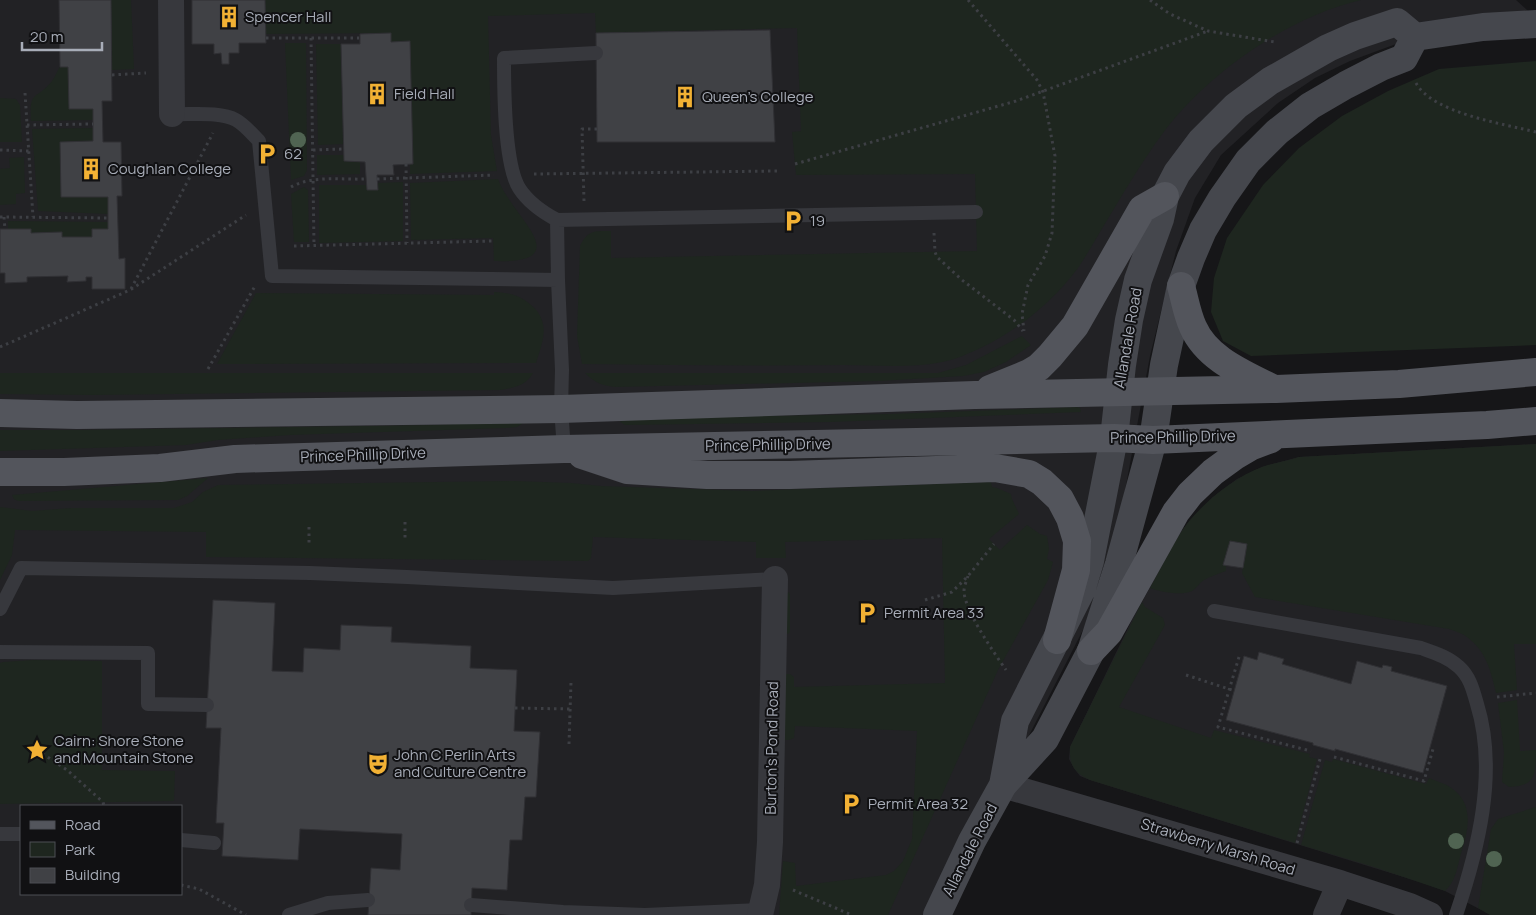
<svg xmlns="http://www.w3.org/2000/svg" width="1536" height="915" font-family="Manrope,sans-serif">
<rect width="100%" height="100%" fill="#161618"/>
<path fill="#222225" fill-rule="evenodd" d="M0 0H1516L1536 18 1415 37 1350 61 1315 78 1278 103 1221 155 1195 198 1176 251 1150 356 1121 512 1085 626 937 915H0ZM21 806H181V894H21Z
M1536 444V855L1487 913 1445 891 1423 883 1090 780 1080 776 1074 768 1069 759 1070 747 1132 620 1180 533 1191 519 1213 497 1237 479 1262 467 1299 457Z"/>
<path fill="#1e261f" d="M111 0H131L134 69 112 70Z
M265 0H1361C1288 17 1208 73 1163 133 1140 164 1120 199 1100 232 1093 244 1086 256 1078 268 1048 308 1007 339 960 357 925 370 882 365 844 365 757 366 670 365 582 364L577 336 580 246C588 230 594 231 611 231V258L977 251 975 174 796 175 792 132 801 131 797 28 596 33 595 13 488 16 491 135 497 171 410 174V164H413L410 42H391L390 33 265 34Z
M285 43H306L307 170 304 176 291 180Z
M316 44H341L343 144 318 145Z
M1536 61V345L1251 356 1223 341 1211 312 1214 278 1227 238 1263 185 1299 148 1342 116 1388 91 1439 69Z
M60 67H68L69 109H93V120L31 121C29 89 36 101 52 81 55 77 57 71 60 67Z
M0 98 16 99 20 105 22 142H0Z
M93 128V141L60 142 61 197H108V214L38 211 32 129Z
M317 155H344V161L360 162V174L317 175Z
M24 157 25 193 16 194V204L0 205V169L10 168 9 158Z
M498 179C510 215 581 264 494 261L493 238 411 240 410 183Z
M403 182V241L319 243V185H366L367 190 377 189 378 183Z
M304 187 308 190 309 242H294L291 194Z
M8 221 108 222V229H92V237H62V232L31 233V229H8Z
M494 292C510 293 519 295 531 305 551 322 543 341 536 363L217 364 256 293 494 295Z
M1022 336 1031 345 1006 362 984 372 963 376 879 381 616 387C603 386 595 383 585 373H938L966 365Z
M0 373H533C526 386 513 388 500 390L93 395 0 394Z
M1077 407 1080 408 1081 412 831 422 625 425 620 422 626 418 890 414Z
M523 421V423L517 427 506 428 290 435 218 440 186 445 0 451V430H81L433 425Z
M1536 444V644H1514L1517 690 1496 693C1491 671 1486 651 1467 637 1462 633 1454 631 1449 629L1255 597 1242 573 1247 544 1230 541 1223 564 1226 565V571C1218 574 1211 576 1204 580 1199 583 1197 588 1192 591 1182 596 1160 592 1150 588 1160 570 1169 551 1180 534 1196 508 1232 478 1262 467 1274 463 1287 461 1299 457Z
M208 478 187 496 178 500 18 501 14 499 12 495Z
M514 481 571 483 601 486 752 491 991 482 992 487 997 488 1011 494 1012 499 1019 514 989 539 1000 550 1027 525 1040 534 1047 536 1049 549 1047 559 1053 562 1048 580 998 670 888 915H779L783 861 795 863 796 886 886 875 894 871 903 861 912 839 917 731 795 726 794 738 789 740H784L783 674H790L794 677V687L945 683 942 538 785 542 786 558H756V542L593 537 591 558 588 561 206 557V532L15 530 12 555 0 580V507L32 511 71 508H174L192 502 203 492 218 485Z
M789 592 790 595V632L788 634 786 632V594Z
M1142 602 1145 607 1163 618 1165 625 1119 707 1211 738 1214 730 1310 754 1309 757 1317 759 1295 843 1090 780C1074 773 1069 765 1070 747Z
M33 660 102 661V770L175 771 174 801 0 804V663L3 662Z
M1517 700 1520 751 1536 750C1536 774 1536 786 1509 787L1502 782 1504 753 1498 703Z
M1333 759 1426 784 1429 778C1435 781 1444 783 1450 787 1476 804 1468 832 1460 857 1457 869 1455 882 1445 891L1374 867 1301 845 1325 760 1332 762Z
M1536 807V915H1490L1478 908 1491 829 1498 819Z"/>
<path fill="#404145" stroke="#303034" d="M59 0H111L112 101H102L103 142H121L122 196H117L119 259 125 258V289H92V277H86V281L67 282 68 276 27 277V282L5 283V273H0V229H31V233L62 232V237H92V229H108V197H61L60 142 93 141V109H69L68 67H60Z
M192 0H265L266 43H239V53H229V64H222L221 53 214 54V44H192Z
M770 30 775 142H597L596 33Z
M391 33V42L410 41 413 164 393 165 394 175H377L378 190H367L365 162 344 161 341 44H360V34Z
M1230 541 1247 544 1243 568 1223 565Z
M213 600 275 603 272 671 303 672 304 648 340 650 341 625 392 627 391 642 471 646 470 668 517 670 514 731 540 732 536 797H525L522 840H510L507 890 472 888 471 915H368L371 868 400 870 402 834 300 829 298 860 222 856 224 823H216L221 728H206Z
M1259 652 1284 659 1282 664 1351 684 1357 661 1382 668 1383 665 1388 666 1392 667 1391 671 1447 686 1423 773 1335 749V751L1313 745V743L1226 720 1244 656 1257 660Z"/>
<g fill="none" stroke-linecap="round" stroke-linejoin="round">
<path stroke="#3d3f44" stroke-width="3" stroke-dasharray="2.5 4" stroke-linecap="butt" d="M968 0 1037 80 1043 92 1055 156 1052 233 1045 256 1028 285 1022 314 1024 331
M1150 0 1170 14 1208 31 1275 42
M266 38H359
M311 38 314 246
M112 75 146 73
M1416 83C1432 113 1504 124 1536 132
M25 93 33 217
M27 125 93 124
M0 150 29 151
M313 150 343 149
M406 164 407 243
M795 164 1016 101 1208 31
M534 174 778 171
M377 179 494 175
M291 187C312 175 343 180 366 179
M584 201 582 129H597
M0 217 108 218
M4 217 5 230
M934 233 935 252 937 257 962 280 1014 320 1023 331
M294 246 493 241
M131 289 213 133
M0 347 130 290 246 215
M208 369 255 286
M405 522V538
M309 527V543
M968 576C967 580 964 586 964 591 964 610 995 654 1006 670
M925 600 952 592 968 576 994 544
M1239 657 1218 727 1311 751
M1186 675 1235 691
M1497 697 1536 693
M515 708 570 709
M569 744 571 682
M37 750 67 770 103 802 104 806
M1334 757 1424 781 1433 749
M1297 843 1320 759
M181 885 199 889 246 915
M793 890 852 915"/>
<path stroke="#37383d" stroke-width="14" d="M172 114C190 115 220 111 236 120 245 125 252 134 259 141L272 276 558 280 562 370 561 409 564 449
M557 220 976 212
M558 280 557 220C542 212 528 202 519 188 504 163 504 88 504 58L596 53
M0 609 21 568 310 573 407 577 613 588 775 579
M1214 611 1421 648C1435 653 1448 657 1459 667 1470 677 1473 690 1477 704 1498 772 1478 850 1456 915
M0 652 148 653V704L207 705
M0 834H21
M181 840 214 843
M471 905 563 912 645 915 760 910
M289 915 328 903 368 900"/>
<path stroke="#37383d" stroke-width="26" d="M171 0 172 114
M1003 785 1340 883 1410 906 1430 915
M760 915 767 885 770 842 775 579
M1326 915 1340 883"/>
<path stroke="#45474d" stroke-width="28" d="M1003 785 1015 721 1081 591 1090 561 1114 438 1122 365 1129 320 1138 280 1160 219 1165 196 1177 173 1201 141 1236 106 1270 81 1328 48 1355 36 1397 22 1415 37 1483 27 1536 24
M937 915 972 841 1003 785 1045 739 1091 651 1119 564 1153 440 1164 365 1181 286 1191 258 1203 230 1222 198 1248 161 1277 132 1310 106 1346 85 1381 67 1404 58 1415 37"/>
<path stroke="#53555c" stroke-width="28" d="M1181 286C1185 300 1187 314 1193 327 1207 359 1243 373 1272 388
M990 389 1029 373 1039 367 1050 356 1075 326 1142 209 1165 196
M0 413 77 415 561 409 975 395 1276 389 1399 384 1536 372
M582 455 627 470 707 475H790L995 468 1029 474 1042 482 1060 499 1070 518 1077 541 1076 570 1057 640
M0 472H64L160 468 235 459 564 449 1114 438 1153 440 1487 425 1536 421
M1091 651 1109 632 1176 512 1190 494 1213 472 1235 456 1252 446 1271 439"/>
</g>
<g fill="#506452">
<circle cx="298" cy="140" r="8"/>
<circle cx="1456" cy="841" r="8"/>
<circle cx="1494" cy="859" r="8"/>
</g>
<defs>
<g id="building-bare" transform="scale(1.725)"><path d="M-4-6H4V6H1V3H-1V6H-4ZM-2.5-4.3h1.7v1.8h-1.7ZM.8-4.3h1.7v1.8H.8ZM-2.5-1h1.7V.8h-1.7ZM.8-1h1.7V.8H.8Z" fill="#f2b134" stroke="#111113" stroke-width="2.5" paint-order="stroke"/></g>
<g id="parking-bare" transform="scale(1.725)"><path d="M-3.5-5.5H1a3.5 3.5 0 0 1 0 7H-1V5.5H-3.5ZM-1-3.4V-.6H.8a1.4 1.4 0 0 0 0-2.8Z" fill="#f2b134" stroke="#111113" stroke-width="2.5" paint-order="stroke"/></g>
<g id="sight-bare" transform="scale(1.725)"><path d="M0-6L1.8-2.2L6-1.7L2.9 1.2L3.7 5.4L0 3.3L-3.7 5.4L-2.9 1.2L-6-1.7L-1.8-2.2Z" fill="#f2b134" stroke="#111113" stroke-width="2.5" paint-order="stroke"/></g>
<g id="theatre-bare" transform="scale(1.725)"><path d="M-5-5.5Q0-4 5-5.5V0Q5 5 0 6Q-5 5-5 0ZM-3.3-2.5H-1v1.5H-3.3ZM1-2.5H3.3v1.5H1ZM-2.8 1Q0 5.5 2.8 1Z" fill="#f2b134" stroke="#111113" stroke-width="2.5" paint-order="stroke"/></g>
</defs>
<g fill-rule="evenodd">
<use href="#building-bare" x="229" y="17"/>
<use href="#building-bare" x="377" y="94"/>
<use href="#building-bare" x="685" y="97"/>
<use href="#parking-bare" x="267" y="154"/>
<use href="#building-bare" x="91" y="169"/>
<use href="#parking-bare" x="793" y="221"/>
<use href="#parking-bare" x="867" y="613"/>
<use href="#sight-bare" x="37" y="750"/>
<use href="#theatre-bare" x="378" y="764"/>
<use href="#parking-bare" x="851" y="804"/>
</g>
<g text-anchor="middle" stroke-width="4" stroke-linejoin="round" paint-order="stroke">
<g font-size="15" fill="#a8adb8" stroke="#111113" text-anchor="start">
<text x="245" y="22">Spencer Hall</text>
<text x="394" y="99">Field Hall</text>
<text x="702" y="102">Queen's College</text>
<text x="284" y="159">62</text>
<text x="108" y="174">Coughlan College</text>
<text x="810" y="226">19</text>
<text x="884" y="618">Permit Area 33</text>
<text x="54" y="746">Cairn: Shore Stone<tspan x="54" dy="17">and Mountain Stone</tspan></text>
<text x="394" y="760">John C Perlin Arts<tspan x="394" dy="17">and Culture Centre</tspan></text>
<text x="868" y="809">Permit Area 32</text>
</g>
<g font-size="15" fill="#a8adb8" stroke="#111113">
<text transform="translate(1128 338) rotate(-80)" y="5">Allandale Road</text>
<text transform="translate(1173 437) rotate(-1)" y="5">Prince Phillip Drive</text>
<text transform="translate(768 445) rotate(-1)" y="5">Prince Phillip Drive</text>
<text transform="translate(363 455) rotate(-2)" y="5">Prince Phillip Drive</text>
<text transform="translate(772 748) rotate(-89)" y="5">Burton's Pond Road</text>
<text transform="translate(1218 847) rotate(17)" y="5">Strawberry Marsh Road</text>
<text transform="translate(970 850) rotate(-63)" y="5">Allandale Road</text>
</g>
</g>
<rect x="20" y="805" width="162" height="90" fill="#111113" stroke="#4d4f55"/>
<rect x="30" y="821" width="25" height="8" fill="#53555c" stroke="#4d4f55"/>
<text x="65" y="830" font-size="15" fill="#a8adb8">Road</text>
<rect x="30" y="842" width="25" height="15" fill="#1e261f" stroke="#4d4f55"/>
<text x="65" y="855" font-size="15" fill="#a8adb8">Park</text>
<rect x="30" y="868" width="25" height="15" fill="#404145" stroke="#4d4f55"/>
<text x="65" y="880" font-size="15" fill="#a8adb8">Building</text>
<path d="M22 42v8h80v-8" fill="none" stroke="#a8adb8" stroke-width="2.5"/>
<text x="30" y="42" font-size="15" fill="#a8adb8" stroke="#111113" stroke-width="4" paint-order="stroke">20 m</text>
</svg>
